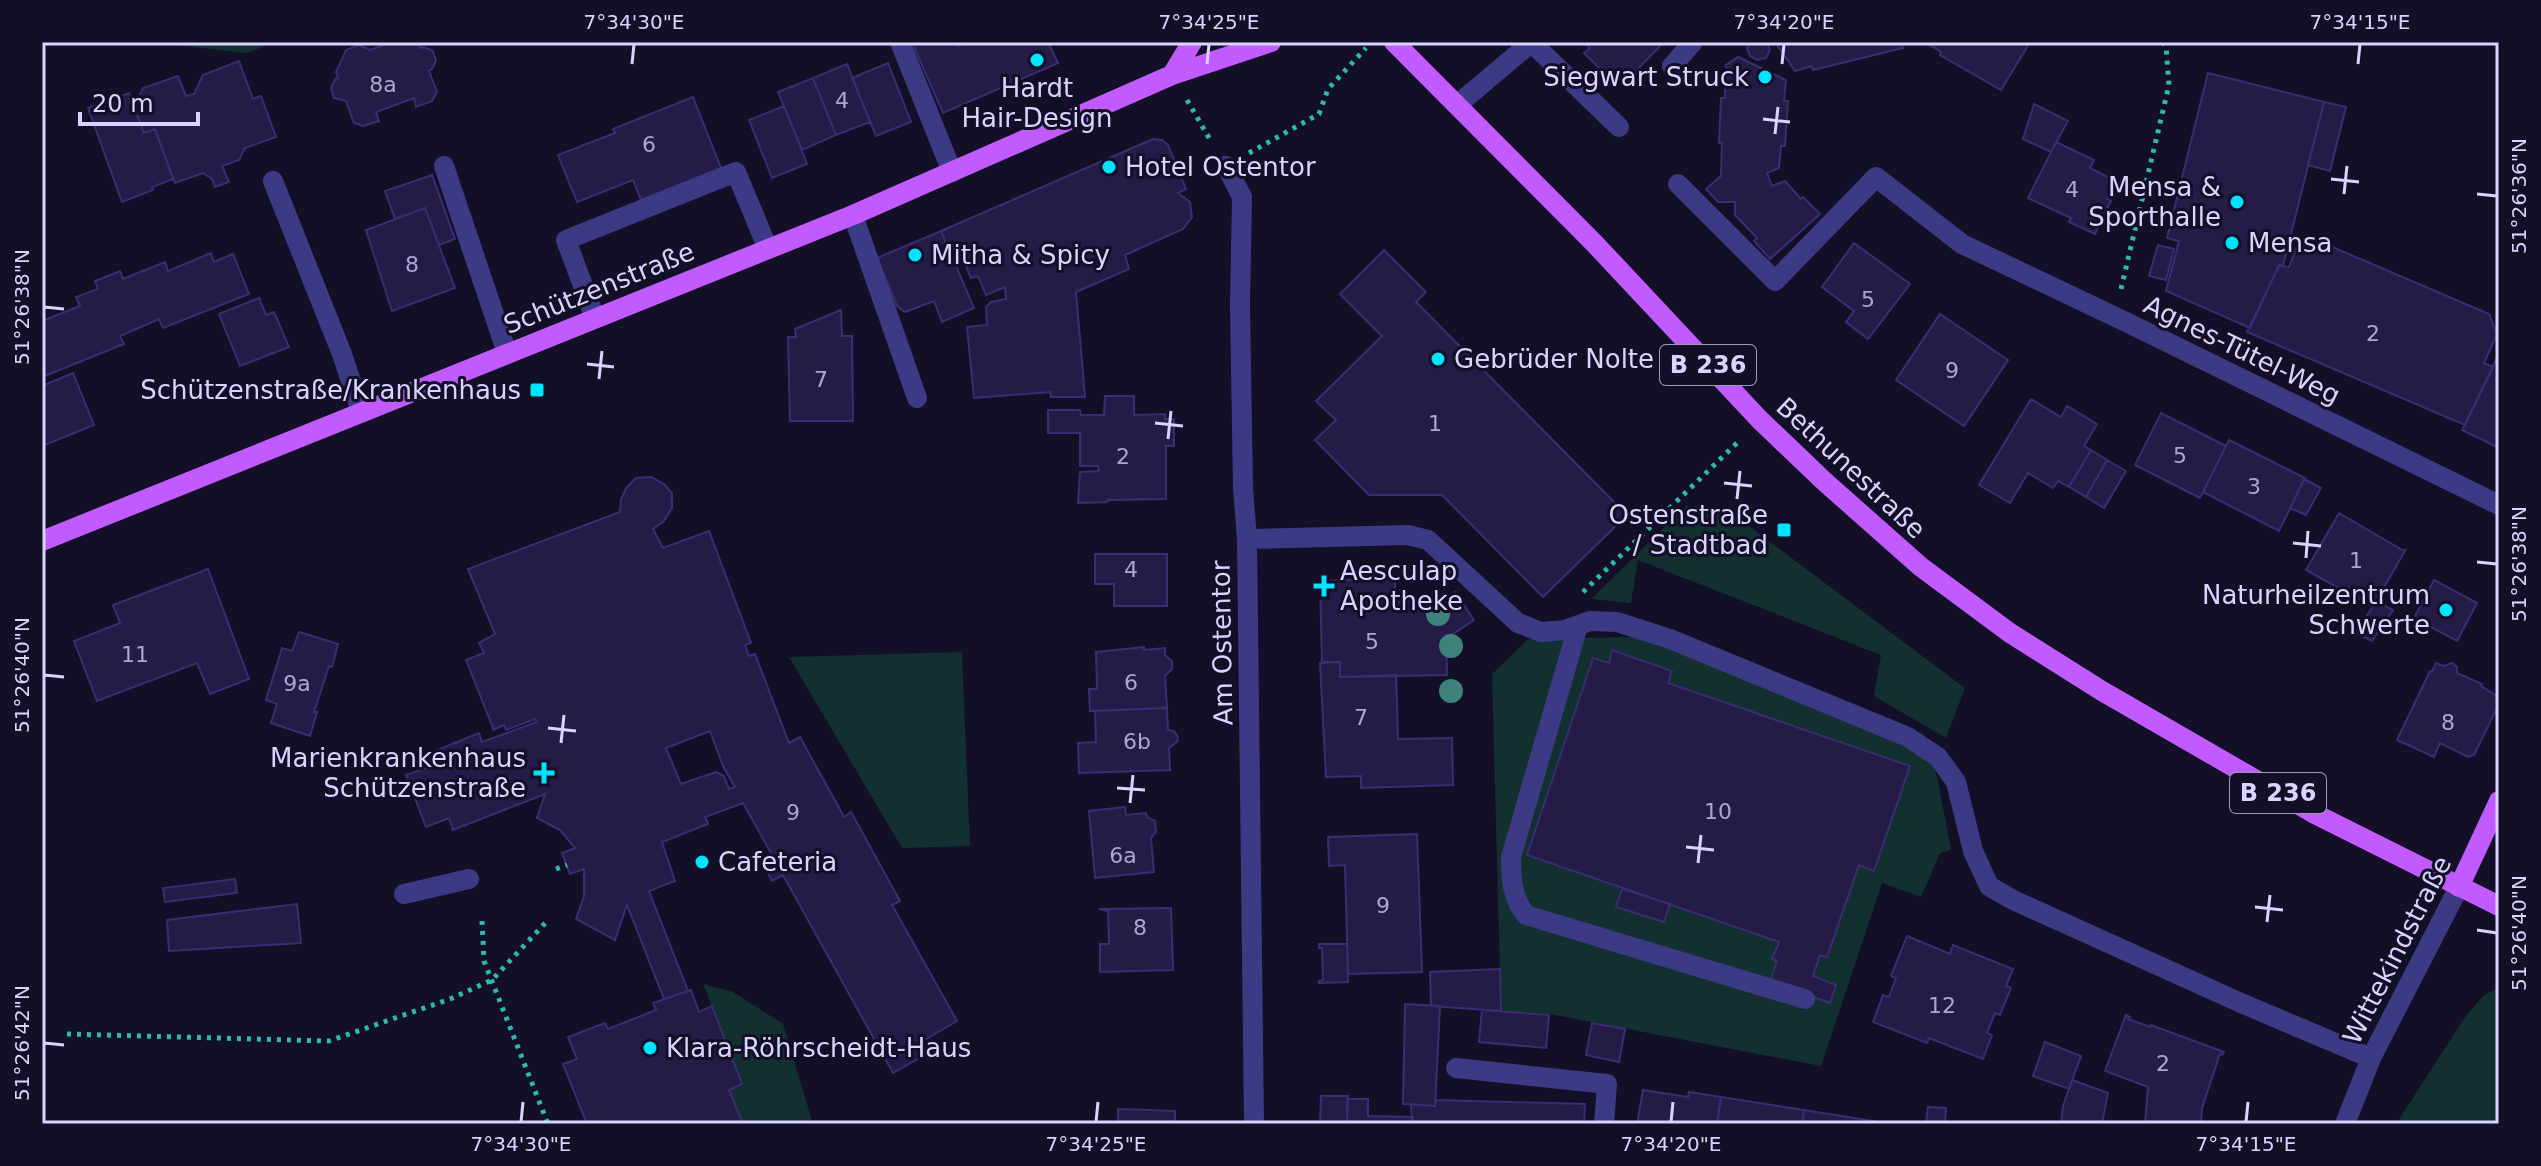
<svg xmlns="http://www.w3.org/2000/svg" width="2541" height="1166" font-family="'DejaVu Sans',sans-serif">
<rect width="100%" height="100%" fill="#130f26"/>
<path fill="#12302f" d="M148 42H277L246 53Z
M1686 506 1725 508 1965 688 1946 738 1874 696 1881 655 1638 560 1631 603 1591 599Z
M1635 637 1654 640 1913 743 1933 766 1937 776 1951 850 1940 853 1921 897 1882 883 1821 1066 1550 1014 1501 1011 1492 674 1528 639Z
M962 652 970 846 902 848 789 657Z
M703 984 733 992 783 1024 813 1124H743L729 1090 742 1084Z
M2499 987V1124H2396L2463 1020 2483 996Z"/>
<path fill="#241b47" stroke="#3b2d73" stroke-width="2" fill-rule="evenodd" d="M392 42H413L419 45 421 48 424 47 433 51 436 61 432 69 429 71 437 92 432 101 416 107 414 98 376 112 379 121 363 126 354 123 346 101 334 98 331 88 335 79 338 78 336 72 346 50 359 45 370 50Z
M916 42H957L958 46 967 42H1048L1058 63 943 113 914 47Z
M1583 42H1664L1631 76 1626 71 1614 83 1584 53 1590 48Z
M1750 42H1767L1770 50 1766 58 1757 60 1750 56 1747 48Z
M1775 42H1912L1902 44 1903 48 1813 70 1812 66 1795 71Z
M1919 42H2029V44L2001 90 1940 55 1941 52 1928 44Z
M1738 57 1786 80 1784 101H1788L1785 146H1781L1779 168 1767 173 1772 186 1785 181 1801 199 1803 197 1820 214 1770 259 1754 241 1757 238 1735 215V202H1718L1706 189 1721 176 1722 143H1719L1721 98H1725L1726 65Z
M239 61 253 99 261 96 276 137 245 148 239 160 222 166 229 182 215 187 212 179 203 173 175 183 155 129 144 133 134 107 143 88 178 76 186 96 194 94 203 75Z
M888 63 911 122 876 136 852 78Z
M847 64 870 122 836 135 813 78Z
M2208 73 2324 102 2283 266 2279 265 2250 328 2166 291 2179 241 2167 238Z
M813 78 836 135 802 150 778 92Z
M129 93 144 133 155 129 173 179 152 187 153 190 122 202 88 108Z
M693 97 721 168 641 200 633 180 577 202 558 155 615 133 613 129Z
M2324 102 2346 107 2330 171 2308 165Z
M2034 104 2068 121 2051 152 2023 139Z
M784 106 807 164 772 178 749 120Z
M1153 139 1162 140 1168 145 1186 189 1178 193 1190 202 1192 217 1183 229 1125 255 1129 269 1076 292 1085 397H1051L1050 392 974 398 967 327 987 325 986 307 991 302 1006 299 1005 287 986 295 978 276 971 278 962 257 953 261 941 231Z
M2056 142 2094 160 2090 168 2116 181 2107 199 2111 201 2095 234 2069 222 2071 218 2028 198Z
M432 175 455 239 439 245 425 208 395 219 385 191Z
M425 208 455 288 392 311 366 230Z
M941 231 974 308 942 322 934 301 905 312 897 306 877 258Z
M2316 240 2489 314 2497 334 2484 363 2493 367 2465 425 2247 332 2279 266 2289 267 2296 249Z
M1854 243 1910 284 1868 339 1846 322 1854 311 1822 287Z
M2158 245 2174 249 2166 280 2149 276Z
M1384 250 1426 292 1416 302 1627 515 1543 597 1442 495H1369L1315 440 1336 420 1316 401 1382 336 1340 294Z
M211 253 214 262 233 254 249 294 163 328 159 319 120 336 124 344 42 377V321L80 306 76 297 98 289 95 281 120 271 123 279 165 262 168 271Z
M259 298 266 315 274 312 289 347 240 366 219 314Z
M841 310 842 336H852L853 421H790L788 337H796L795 329Z
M1940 314 2008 360 1964 426 1896 380Z
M2499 354V448L2462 430Z
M73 373 94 425 45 445 42 436V386Z
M1105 396H1134V415L1165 414V419H1174V446H1166V499L1108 500 1107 502 1078 503 1080 472 1099 471 1098 466H1080V433H1048V410H1080L1081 415H1104Z
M2031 399 2061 417 2067 406 2097 424 2084 446 2091 450 2069 487 2058 481 2053 488 2028 473 2010 503 1979 485Z
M2161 413 2226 446 2200 498 2135 465Z
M2229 440 2305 478 2279 531 2203 492Z
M2091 450 2107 460 2086 497 2069 487Z
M2107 460 2126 471 2104 508 2086 497Z
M651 477 664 484 672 493V508L664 521 653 529 663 548 709 531 751 643 745 645 749 656 755 654 789 743 800 737 844 817 851 812 900 901 892 905 957 1021 923 1041 930 1052 893 1073 783 875 772 881 761 859 771 853 743 803 705 817 708 824 662 842 675 881 649 891 688 991 664 999 627 905 615 940 576 919 584 896V869L570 874 562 853 575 848 560 830 537 818 545 794 453 830 449 818 426 827 406 775 429 767 425 755 479 733 482 742 537 722 535 719 506 730 504 725 493 730V728L466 660 484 653 479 643 495 634 468 569 620 512 621 500 626 488 636 478ZM710 731 723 766 735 787 729 789 724 776 716 772 681 784 666 748Z
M2304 479 2321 488 2306 515 2290 508Z
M2339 513 2404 551 2406 549 2373 607 2306 570Z
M1095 554H1167V606H1114V584H1095Z
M208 569 249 679 210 694 197 663 97 701 74 641 120 623 113 605Z
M1395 578V602L1441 601 1455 592 1474 620 1453 634 1446 635 1447 675 1340 677V662H1322L1320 581Z
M2434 580 2477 603 2457 641 2414 618Z
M2376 601 2393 610 2372 641 2356 633Z
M299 632 338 644 332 667 329 666 314 712H317L310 736 271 723 277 704 266 700 282 648 292 651Z
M1144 647V650L1165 648V655L1172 661V669L1165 676 1167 708 1090 711 1089 689H1097L1096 652Z
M1612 650 1672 671 1668 683 1910 766 1874 871 1859 865 1827 957 1820 955 1813 976 1836 985 1830 1003 1770 982 1777 961 1772 959 1779 942 1527 855 1593 658 1609 663Z
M1340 662V677L1396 675 1398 739 1452 738 1453 785 1361 788V776L1326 777 1320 663Z
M2436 663 2443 666 2452 663 2457 667V673L2482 684 2481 686 2499 697V704L2474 755 2468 757 2440 743 2434 757 2397 740 2430 671 2432 672Z
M1167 708 1168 730 1174 731 1178 737 1177 742 1169 748 1170 770 1079 773 1078 743 1096 742 1095 711Z
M1125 807 1126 815 1146 813 1147 817 1155 821 1156 832 1151 838 1154 872 1095 878 1089 811Z
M1417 834 1422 972 1348 974 1345 865 1329 866 1328 837Z
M235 879 237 893 165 902 163 888Z
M1622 889 1670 904 1664 922 1616 907Z
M297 904 301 943 169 951 167 920Z
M1171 908 1173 970 1100 972V944H1109L1108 911 1099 909Z
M1907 936 1950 954 1953 945 2013 969 2006 986 2011 988 2000 1015 1995 1013 1987 1033 1992 1035 1983 1059 1929 1038 1927 1043 1873 1022 1883 995 1889 997 1896 978 1891 976Z
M1319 944H1347L1348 982 1319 983V981L1323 980 1322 948H1319Z
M1500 969 1501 1011 1431 1006 1430 972Z
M691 990 699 1012 712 1006 742 1084 729 1090 743 1124H587L563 1064 577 1059 568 1037 605 1023 608 1029 656 1010 653 1003Z
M1405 1004 1440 1006 1435 1106 1403 1104Z
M1482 1010 1549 1015 1546 1048 1479 1042Z
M2126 1015 2130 1017 2128 1019 2150 1027 2151 1025 2224 1052 2222 1055 2220 1054 2202 1108 2201 1124H2145L2148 1087 2105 1071Z
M1592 1023 1625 1029 1619 1062 1586 1055Z
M2045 1042 2081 1056 2069 1089 2033 1076Z
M2072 1080 2108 1093 2102 1124H2061L2063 1106Z
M1643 1090 1688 1097 1689 1092 1721 1097 1717 1124H1637Z
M1321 1096H1348L1347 1124H1305L1320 1123Z
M1721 1097 1804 1110 1802 1124H1717Z
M1347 1099H1368V1116L1413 1117 1412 1124H1347Z
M1436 1100 1585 1104 1584 1124H1412L1411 1104 1435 1106Z
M1928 1107 1946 1108 1945 1124H1926Z
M1118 1109 1175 1111V1124H1118Z
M1804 1110 1886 1123V1124H1802Z"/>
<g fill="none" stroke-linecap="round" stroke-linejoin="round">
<path stroke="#2fb8b0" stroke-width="5" stroke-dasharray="4 6" stroke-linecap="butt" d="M1187 100 1212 143
M1249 153 1319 114 1328 89 1366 48
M2121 289 2169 85 2166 47 2163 42
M1583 592 1740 440
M556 869 567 865
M482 921 484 961 548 1124
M67 1034 329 1041 450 999 492 980 549 919"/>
<path stroke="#3d3a85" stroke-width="20" d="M900 42 952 172
M1531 42 1619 127
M1672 66 1693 42
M1457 105 1532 42
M444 166 507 353
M1226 166 1242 197 1240 306 1243 488 1247 539 1254 1124
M273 181 342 354 361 412
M1678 184 1775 281 1876 177 1962 244 2126 322 2499 505
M853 215 917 398
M595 318 566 240 736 172 768 249
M1247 539 1408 535 1428 540 1518 623 1541 632 1565 630 1590 621 1617 622 1670 639 1908 737 1938 757 1956 782 1973 851 1989 886 2013 900 2241 1003 2371 1058
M1578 626 1511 857C1511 879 1512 898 1526 915L1805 999
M404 894 469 879
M1456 1068 1607 1084 1604 1124
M2345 1124 2371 1058 2459 887"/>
<path stroke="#c25bff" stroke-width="20" d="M1394 42 1595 244 1760 420 1825 482 1921 567 2010 633 2102 691 2315 814 2499 906
M1172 75 1192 42
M42 541 853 215 1172 75 1271 42
M2459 887 2499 801"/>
</g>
<g fill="#3d827b">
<circle cx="1438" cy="614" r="12"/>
<circle cx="1451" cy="646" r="12"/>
<circle cx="1451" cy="691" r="12"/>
</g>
<path fill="none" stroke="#d9d4ff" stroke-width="3" d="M632 64 634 44M1207 64 1209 44M1782 64 1784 44M2358 64 2360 44M1763 119 1790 122M1775 134 1778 107M2331 179 2359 182M2344 194 2347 166M2477 194 2497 196M44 307 64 309M587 364 614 367M599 379 602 351M1155 423 1183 426M1168 439 1171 411M1724 483 1752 486M1737 499 1740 471M2293 543 2321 546M2306 558 2308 531M2477 562 2497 564M44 675 64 677M548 728 576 731M561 743 564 715M1117 788 1145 790M1130 803 1133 775M1686 847 1714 850M1698 863 1701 835M2255 907 2283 910M2267 922 2270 895M2477 930 2497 933M44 1043 64 1045M521 1122 523 1102M1096 1122 1098 1102M1671 1122 1673 1102M2246 1122 2248 1102"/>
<g fill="#00e5ff" stroke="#130f26" stroke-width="3">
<circle cx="1037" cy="60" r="8"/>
<circle cx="1765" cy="77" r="8"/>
<circle cx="1109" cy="167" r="8"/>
<circle cx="2237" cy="202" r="8"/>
<circle cx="2232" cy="243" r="8"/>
<circle cx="915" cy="255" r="8"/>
<circle cx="1438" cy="359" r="8"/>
<rect x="529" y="382" width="16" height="16" rx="4"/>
<rect x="1776" y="522" width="16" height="16" rx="4"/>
<path d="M1320 574h8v8h8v8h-8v8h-8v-8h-8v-8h8z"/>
<circle cx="2446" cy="610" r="8"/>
<path d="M540 761h8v8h8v8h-8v8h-8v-8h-8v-8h8z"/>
<circle cx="702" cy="862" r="8"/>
<circle cx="650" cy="1048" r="8"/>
</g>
<g text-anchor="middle" stroke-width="6" stroke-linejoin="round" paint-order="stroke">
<g font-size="22" fill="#aca6d1">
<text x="383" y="92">8a</text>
<text x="842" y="108">4</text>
<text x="649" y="152">6</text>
<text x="2072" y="197">4</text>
<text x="412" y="272">8</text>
<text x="1868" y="307">5</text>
<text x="2373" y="341">2</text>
<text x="1952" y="378">9</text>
<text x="821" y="387">7</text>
<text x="1435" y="431">1</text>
<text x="2180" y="463">5</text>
<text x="1123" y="464">2</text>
<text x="2254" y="494">3</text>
<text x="2356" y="568">1</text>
<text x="1131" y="577">4</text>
<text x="1372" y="649">5</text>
<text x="135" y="662">11</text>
<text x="1131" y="690">6</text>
<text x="297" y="691">9a</text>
<text x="1361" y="725">7</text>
<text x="2448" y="730">8</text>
<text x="1137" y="749">6b</text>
<text x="1718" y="819">10</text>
<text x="793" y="820">9</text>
<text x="1123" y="863">6a</text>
<text x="1383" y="913">9</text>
<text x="1140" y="935">8</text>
<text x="1942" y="1013">12</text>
<text x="2163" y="1071">2</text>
</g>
<g fill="#130f26" stroke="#9e99be" stroke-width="2">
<rect x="1660" y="345" width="96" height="40" rx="6"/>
<rect x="2230" y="773" width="96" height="40" rx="6"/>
</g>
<g font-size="24" font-weight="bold" fill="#d9d4ff">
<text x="1708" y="373">B 236</text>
<text x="2278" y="801">B 236</text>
</g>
<g font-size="26" fill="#d9d4ff" stroke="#130f26" text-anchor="start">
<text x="1749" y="86" text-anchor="end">Siegwart Struck</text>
<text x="1037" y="97" text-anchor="middle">Hardt<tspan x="1037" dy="30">Hair-Design</tspan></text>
<text x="1125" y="176">Hotel Ostentor</text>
<text x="2221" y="196" text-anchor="end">Mensa &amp;<tspan x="2221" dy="30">Sporthalle</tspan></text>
<text x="2248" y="252">Mensa</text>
<text x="931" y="264">Mitha &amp; Spicy</text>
<text x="1454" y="368">Gebrüder Nolte</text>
<text x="521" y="399" text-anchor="end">Schützenstraße/Krankenhaus</text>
<text x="1768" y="524" text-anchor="end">Ostenstraße<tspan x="1768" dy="30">/ Stadtbad</tspan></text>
<text x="1340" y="580">Aesculap<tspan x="1340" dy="30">Apotheke</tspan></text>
<text x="2430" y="604" text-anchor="end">Naturheilzentrum<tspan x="2430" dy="30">Schwerte</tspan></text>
<text x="526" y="767" text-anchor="end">Marienkrankenhaus<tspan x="526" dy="30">Schützenstraße</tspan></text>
<text x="718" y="871">Cafeteria</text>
<text x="666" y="1057">Klara-Röhrscheidt-Haus</text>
</g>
<g font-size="26" fill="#d9d4ff" stroke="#130f26">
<text transform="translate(599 288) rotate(-22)" y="9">Schützenstraße</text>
<text transform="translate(2242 350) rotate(26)" y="9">Agnes-Tütel-Weg</text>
<text transform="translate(1851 468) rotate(43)" y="9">Bethunestraße</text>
<text transform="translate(1222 643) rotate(-91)" y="9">Am Ostentor</text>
<text transform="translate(2397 950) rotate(-63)" y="9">Wittekindstraße</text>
</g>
</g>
<rect width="2541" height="1166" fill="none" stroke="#130f26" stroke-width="88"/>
<path d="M80 112v12h118v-12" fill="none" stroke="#d9d4ff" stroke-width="4"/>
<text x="92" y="112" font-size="24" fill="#d9d4ff" stroke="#130f26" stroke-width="6" paint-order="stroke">20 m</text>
<rect x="44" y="44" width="2453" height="1078" fill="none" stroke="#d9d4ff" stroke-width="3"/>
<g font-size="20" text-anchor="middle" fill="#d9d4ff">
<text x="634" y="29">7°34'30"E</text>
<text x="1209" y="29">7°34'25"E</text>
<text x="1784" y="29">7°34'20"E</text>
<text x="2360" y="29">7°34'15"E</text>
<text transform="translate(2519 196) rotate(-90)" y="7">51°26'36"N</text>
<text transform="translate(22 307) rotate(-90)" y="7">51°26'38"N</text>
<text transform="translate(2519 564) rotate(-90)" y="7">51°26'38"N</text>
<text transform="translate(22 675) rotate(-90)" y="7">51°26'40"N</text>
<text transform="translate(2519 933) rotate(-90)" y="7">51°26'40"N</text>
<text transform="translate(22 1043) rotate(-90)" y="7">51°26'42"N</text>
<text x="521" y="1151">7°34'30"E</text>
<text x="1096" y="1151">7°34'25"E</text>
<text x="1671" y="1151">7°34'20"E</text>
<text x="2246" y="1151">7°34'15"E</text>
</g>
</svg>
